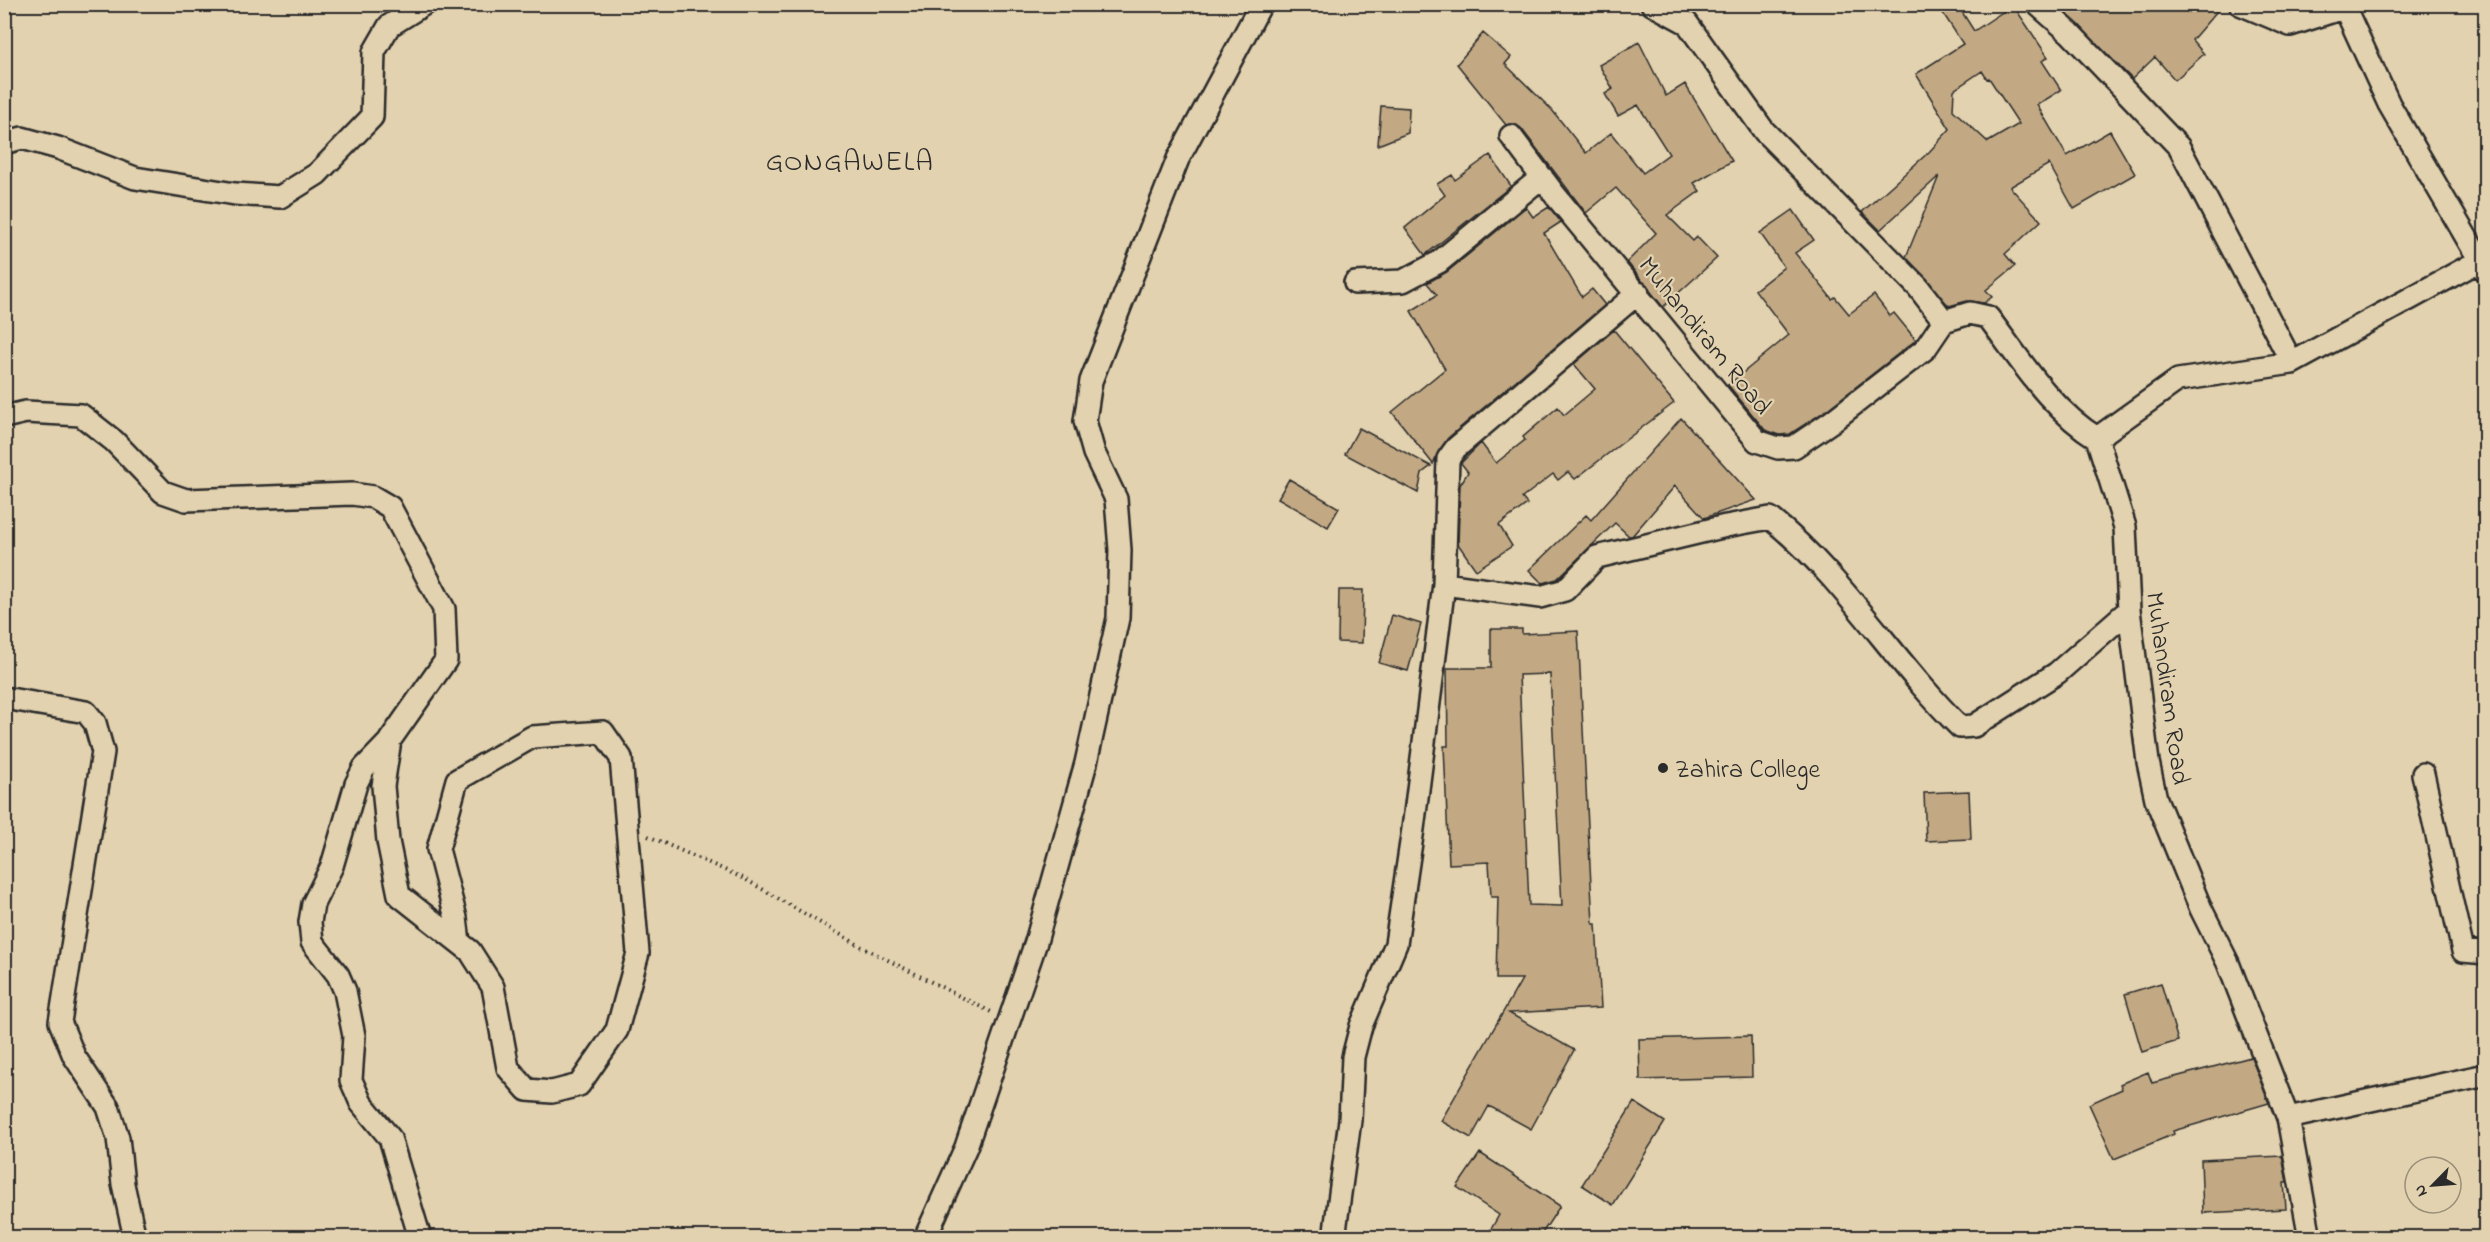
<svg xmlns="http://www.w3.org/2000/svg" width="2490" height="1242" font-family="'Indie Flower',sans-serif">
<rect width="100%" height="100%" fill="#e3d2af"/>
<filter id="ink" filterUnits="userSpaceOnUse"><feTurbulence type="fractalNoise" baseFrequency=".0167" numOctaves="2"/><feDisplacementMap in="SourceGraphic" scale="12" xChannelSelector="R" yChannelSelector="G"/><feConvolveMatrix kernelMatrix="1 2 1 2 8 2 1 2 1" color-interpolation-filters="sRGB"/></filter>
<g filter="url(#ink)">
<path fill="#c2a984" stroke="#2b2b2b" stroke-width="1.5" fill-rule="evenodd" d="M1937 4H1957L1974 31 2013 5 2048 57 2042 61 2061 90 2037 105 2067 156 2110 131 2135 174 2074 209 2049 164 2010 187 2041 221 2005 254 2015 266 1986 290 1992 297 1984 303 1967 301 1949 306 1906 257 1939 176 1880 230 1862 212 1929 152 1950 129 1916 74 1963 44ZM1982 71 1987 79 1989 78 2019 124 1988 142 1953 110 1954 90Z
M2057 4H2223L2192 40 2204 54 2175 80 2155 57 2132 79Z
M1483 33 1511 57 1505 64 1552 110 1586 153 1611 133 1643 173 1669 154 1638 105 1618 116 1605 94 1613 89 1599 65 1639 42 1666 96 1685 84 1732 161 1694 183 1700 191 1667 215 1693 241 1697 237 1717 258 1663 307 1627 262 1656 233 1616 188 1586 213 1521 128 1515 124 1506 125 1457 64Z
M1381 106 1409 108 1408 133 1378 145Z
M1490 155 1511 186 1425 255 1405 228 1445 195 1437 184 1452 175 1455 180Z
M1526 207 1533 217 1549 207 1561 222 1544 233 1582 297 1592 289 1605 305 1448 438 1438 452 1433 464 1392 412 1445 369 1411 311 1437 295 1427 283 1447 272Z
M1793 210 1814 240 1795 253 1832 299 1835 297 1849 314 1874 295 1890 316 1894 313 1916 340 1824 412 1790 434 1780 435 1765 430 1728 385 1789 335 1755 290 1784 267 1760 233Z
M1614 330 1674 403 1575 479 1568 472 1558 480 1553 474 1522 498 1527 504 1499 525 1512 546 1476 570 1458 544 1460 485 1468 472 1461 463 1481 443 1496 463 1525 440 1523 437 1558 407 1564 415 1595 389 1574 364Z
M1681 418 1756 500 1704 518 1675 486 1632 536H1629L1615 523 1557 579 1542 583 1529 570 1586 515 1591 520Z
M1359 428 1431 466 1422 473 1418 493 1345 454Z
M1289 479 1339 508 1328 527 1278 498Z
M1339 590H1363L1362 643 1338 642Z
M1392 615 1421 624 1408 671 1379 663Z
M1491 629H1522V634L1578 631 1593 924H1596L1601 1008 1509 1013 1574 1050 1531 1129 1489 1106 1471 1138 1441 1121 1522 979H1496L1498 897H1491L1489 862 1449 864 1444 746H1448L1447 668H1491ZM1550 674 1562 906 1529 905 1519 675Z
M1969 791 1971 839 1926 841 1924 793Z
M2161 983 2178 1041 2142 1052 2125 994Z
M1751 1036 1752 1077 1640 1080 1639 1039Z
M2251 1057 2269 1103 2173 1131 2174 1134 2114 1159 2089 1104 2122 1089 2120 1084 2148 1072 2152 1083Z
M1634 1102 1665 1122 1613 1205 1582 1185Z
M1480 1153 1560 1206 1539 1238H1486L1499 1215 1457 1187Z
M2282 1156 2287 1182H2284L2286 1209 2203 1213 2201 1160Z"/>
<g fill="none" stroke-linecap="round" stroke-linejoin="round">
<g stroke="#2b2b2b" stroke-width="26">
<path id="minor" d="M1652 4 1687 23 1764 131 1918 287 1944 321 1970 313 1988 317C2020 359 2051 410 2097 438L2125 527 2129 610 2148 762 2156 799 2201 909 2228 963 2288 1118 2310 1238
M2037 4 2070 33 2179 147 2292 363
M2240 4 2290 25 2343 8
M2343 4 2389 104 2486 271
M1511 136 1555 195 1757 441 1778 448 1794 447 1831 422 1925 349 1944 321
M4 143 22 138 58 148 135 178 235 194 280 197 317 174 372 117 374 52 389 26 424 4
M1355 283 1403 281 1439 262 1542 177
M4 417 26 412 81 415 114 441 163 492 186 500 352 494 373 497 390 507 444 609 446 660 390 740 383 786 388 841 399 895 470 951 493 987 508 1068 527 1090 552 1092 579 1085 617 1030 638 953 621 758 603 732 532 737 457 780 438 849 456 918 459 942
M2097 438 2178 380 2292 363 2479 261
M1444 584 1540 597 1565 590 1597 557 1726 526 1770 518C1842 575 1894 662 1960 727L1974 726 2057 673 2129 610
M4 698 86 712 95 723 103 752 60 1022 74 1056 108 1107 118 1138 123 1184 135 1238
M390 741 364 768 356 784 332 866 313 904 310 922 312 942 338 975 345 991 354 1036 351 1080 361 1103 390 1138 420 1238
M2423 774 2463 951 2486 953
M2288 1118 2486 1075
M925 1238 966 1147 1036 942 1086 763 1118 618 1120 550 1116 499 1094 453 1085 421 1091 381 1178 159 1261 4
M1334 1238 1350 1120 1353 1057 1361 1026 1396 944 1413 829 1444 584 1448 459 1456 448 1638 293"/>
</g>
<path stroke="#2b2b2b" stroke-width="4" stroke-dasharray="1.5 4.5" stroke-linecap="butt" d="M648 836 743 878 862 947 991 1012"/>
<use href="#minor" stroke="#e3d2af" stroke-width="21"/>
</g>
</g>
<circle fill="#2b2b2b" stroke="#e3d2af" stroke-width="2" cx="1663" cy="768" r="6"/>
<g text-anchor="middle" stroke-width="4.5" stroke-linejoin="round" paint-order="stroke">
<g font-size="26" fill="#2b2b2b" stroke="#e3d2af">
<text transform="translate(1706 335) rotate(51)" y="9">Muhandiram Road</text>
<text transform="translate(2169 688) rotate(82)" y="9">Muhandiram Road</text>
</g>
<g font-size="26" fill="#2b2b2b" stroke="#e3d2af" text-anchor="start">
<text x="1675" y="777">Zahira College</text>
</g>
<g font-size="28" letter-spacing="1.5" fill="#2b2b2b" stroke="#e3d2af">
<text x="850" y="170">GONGAWELA</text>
</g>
</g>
<rect width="2490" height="1242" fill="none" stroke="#e3d2af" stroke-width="24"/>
<rect x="12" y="12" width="2466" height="1218" fill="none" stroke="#2b2b2b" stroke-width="2" filter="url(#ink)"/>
<g transform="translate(2433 1185) rotate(245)"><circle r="28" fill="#e3d2af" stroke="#998f7a" stroke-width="1.5"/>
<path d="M0-4.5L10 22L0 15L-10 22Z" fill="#2b2b2b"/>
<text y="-9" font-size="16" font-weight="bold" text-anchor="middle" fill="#2b2b2b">N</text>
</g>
</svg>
